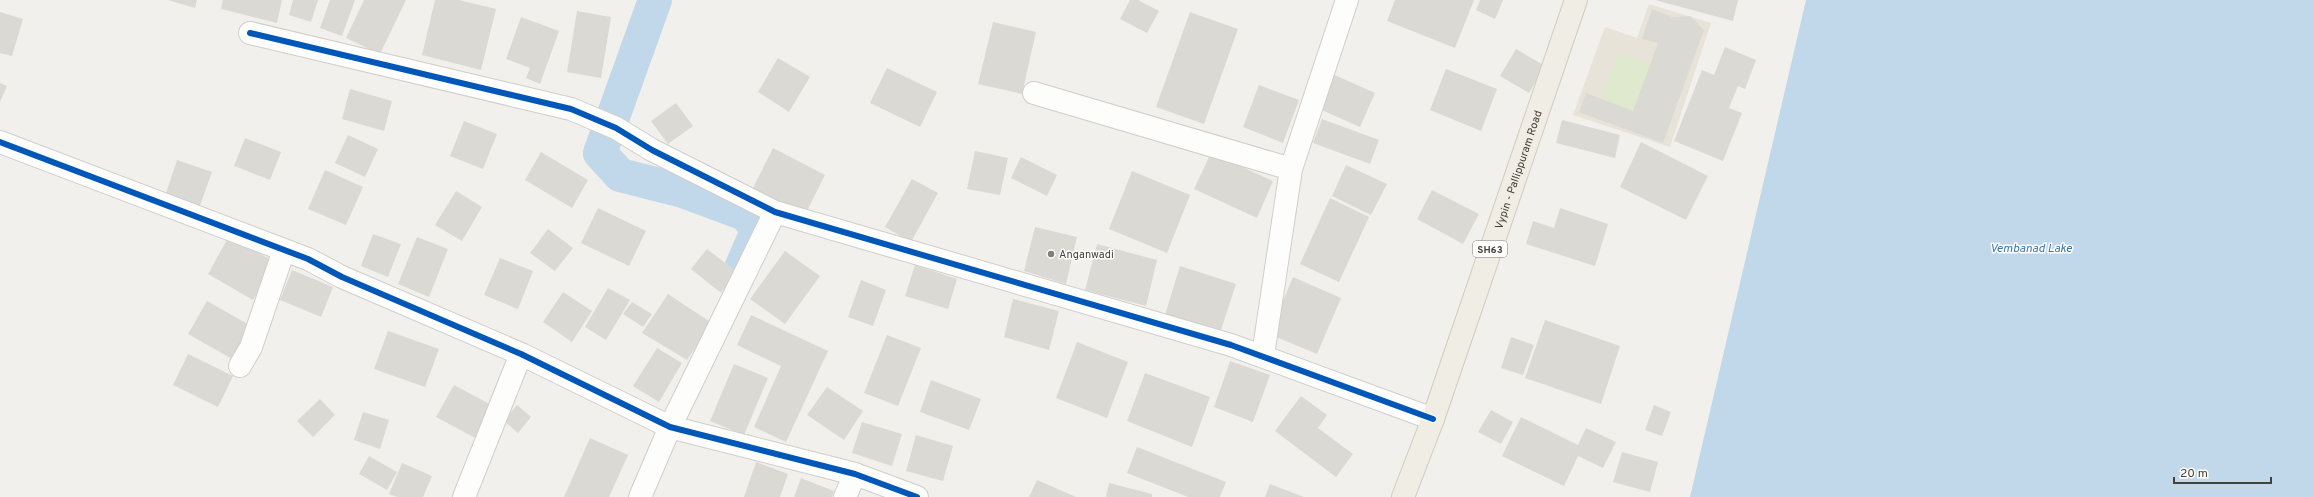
<svg xmlns="http://www.w3.org/2000/svg" width="2314" height="497" font-family="Overpass,sans-serif">
<rect width="100%" height="100%" fill="#f2f0ec"/>
<path fill="#e7e3d8" d="M1649 4 1711 23 1670 147 1573 115 1605 27 1637 38Z"/>
<path fill="#dee9ce" d="M1618 54 1651 64 1633 111 1601 99Z"/>
<path fill="#c1d8eb" d="M1806 0H2314V497H1690Z"/>
<g fill="none" stroke-linecap="round" stroke-linejoin="round">
<path stroke="#c1d8eb" stroke-width="34" d="M655 0 600 153 620 175 683 191 745 214 758 229 741 268"/>
</g>
<path fill="#dbd9d4" d="M168 0H197L195 8Z
M223 0H282L277 23 221 9Z
M293 0H318L311 22 289 15Z
M330 0H355L342 36 320 28Z
M364 0H406L380 54 346 38Z
M435 0H459L496 9 481 70 422 55Z
M1130 0H1138L1159 11 1147 33 1120 19Z
M1395 0H1474L1455 48 1387 21Z
M1480 0H1503L1495 19 1476 10Z
M1655 0H1738L1733 21Z
M1652 9 1672 17 1690 16 1704 30 1663 143 1579 112 1586 93 1633 111 1658 43 1642 39Z
M577 11 611 17 601 78 567 72Z
M0 12 23 19 12 56 0 53Z
M1190 12 1238 29 1204 124 1156 107Z
M521 17 559 31 540 84 526 78 530 68 506 59Z
M993 22 1036 32 1022 94 978 84Z
M1725 47 1756 60 1745 89 1738 86 1729 108 1742 113 1723 161 1674 141 1702 70 1714 75Z
M1516 49 1545 66 1529 93 1500 76Z
M778 58 810 77 789 112 758 92Z
M887 68 937 92 920 127 870 103Z
M1446 69 1497 89 1481 131 1430 110Z
M1330 73 1375 93 1360 127 1315 107Z
M0 83 7 86 0 102Z
M1259 85 1299 100 1283 143 1243 127Z
M350 89 392 101 384 131 342 119Z
M676 103 693 126 668 144 651 121Z
M1322 119 1379 140 1370 164 1313 143Z
M1562 120 1620 135 1615 158 1556 143Z
M464 121 497 134 483 169 450 156Z
M348 135 378 149 365 177 335 163Z
M245 138 281 152 270 180 234 166Z
M1641 142 1708 176 1686 220 1620 187Z
M773 148 825 175 804 217 752 190Z
M975 151 1008 158 1000 195 967 189Z
M541 152 588 180 572 208 525 180Z
M1211 153 1273 181 1257 218 1194 189Z
M1021 157 1057 175 1047 196 1011 178Z
M177 160 212 172 197 214 163 202Z
M1346 165 1387 184 1371 215 1332 196Z
M325 170 363 187 346 225 308 209Z
M1132 171 1190 195 1167 253 1109 229Z
M912 179 938 193 911 242 885 227Z
M1432 190 1479 214 1463 244 1417 219Z
M456 191 482 207 462 241 435 225Z
M1330 198 1369 217 1339 282 1300 264Z
M598 208 646 231 629 266 581 243Z
M1560 208 1608 224 1595 266 1526 244 1533 221 1554 228Z
M1035 227 1077 237 1066 284 1024 271Z
M548 229 573 248 555 271 530 253Z
M373 234 401 244 388 277 361 266Z
M229 236 275 262 253 300 208 274Z
M417 237 448 249 429 297 398 284Z
M1097 244 1157 260 1146 306 1085 290Z
M707 249 737 272 721 293 691 269Z
M785 251 820 276 785 324 750 299Z
M500 258 533 271 518 309 484 295Z
M915 265 957 279 948 309 905 296Z
M1180 266 1236 284 1220 333 1165 315Z
M292 270 333 287 321 317 280 300Z
M1293 277 1341 298 1317 354 1269 334Z
M861 280 886 290 873 326 848 317Z
M608 288 630 300 606 340 585 327Z
M563 292 592 311 572 342 543 322Z
M668 294 712 323 687 360 642 333Z
M1013 299 1059 311 1049 350 1004 337Z
M207 301 253 327 234 360 188 334Z
M632 302 652 314 643 327 623 314Z
M751 315 828 351 786 442 754 427 781 366 737 345Z
M1545 320 1620 346 1601 404 1525 378Z
M388 331 439 349 425 387 374 369Z
M887 335 921 348 898 406 864 393Z
M1511 337 1534 345 1523 375 1501 368Z
M1077 342 1128 362 1107 418 1056 398Z
M657 348 682 363 659 402 633 386Z
M188 354 233 376 218 407 173 385Z
M1230 361 1270 375 1253 422 1214 407Z
M734 364 768 378 744 435 710 421Z
M1145 373 1210 397 1192 447 1127 421Z
M931 380 981 399 969 430 920 412Z
M454 385 495 407 477 439 436 417Z
M827 387 863 411 844 440 807 415Z
M1301 396 1327 415 1318 428 1353 454 1336 477 1275 431Z
M320 399 335 415 313 437 297 421Z
M517 405 531 417 518 433 504 421Z
M1654 405 1671 412 1662 436 1645 430Z
M1491 410 1513 422 1501 444 1478 432Z
M363 412 389 420 380 449 354 440Z
M1521 417 1578 445 1586 428 1616 442 1603 468 1578 456 1564 486 1502 456Z
M862 422 902 434 892 466 852 453Z
M916 435 953 446 943 481 906 471Z
M590 438 628 455 609 497H564Z
M1137 447 1226 482 1220 497H1188L1127 473Z
M1622 452 1658 462 1650 492 1613 482Z
M369 456 397 472 387 490 359 474Z
M756 462 788 474 780 497H744Z
M402 463 432 476 423 497H397L389 494Z
M801 478 834 491 832 497H794Z
M1037 480 1076 497H1029Z
M1109 483 1152 494V497H1106Z
M1270 484 1304 497H1265Z"/>
<g fill="none" stroke-linecap="round" stroke-linejoin="round">
<g stroke="#cfceca" stroke-width="24">
<path id="minor" d="M250 33 571 109 616 128 652 150 775 212 1231 345 1433 419
M1034 93 1291 169
M0 142 308 259 342 277 521 354 670 427 855 474 917 497
M1263 355 1291 169 1347 0
M240 366 251 347 284 250
M464 497 521 354
M640 497 670 427 775 212
M845 497 855 474"/>
</g>
<g stroke="#d2ccbb" stroke-width="24">
<g id="major">
<path id="s1" d="M1403 497 1433 419 1576 0"/>
</g>
</g>
<use href="#minor" stroke="#fdfdfc" stroke-width="22"/>
<use href="#major" stroke="#f0ede5" stroke-width="22"/>
<g stroke="#fff" stroke-width="8">
<path id="cycleway" d="M250 33 571 109 616 128 652 150 775 212 1231 345 1433 419
M0 142 308 259 342 277 521 354 670 427 855 474 917 497"/>
</g>
<use href="#cycleway" stroke="#0057b8" stroke-width="6"/>
</g>
<circle fill="#837f78" stroke="#fff" stroke-width="1.5" cx="1051" cy="254" r="4"/>
<g text-anchor="middle" stroke-width="3" stroke-linejoin="round" paint-order="stroke">
<rect fill="#fff" stroke="#7e7b74" stroke-width="1" x="1473" y="241" width="34" height="16" rx="3"/>
<g font-size="10" font-weight="bold" fill="#474239">
<text x="1490" y="253">SH63</text>
</g>
<g font-size="11" fill="#474239" stroke="#fff">
<text dy="4" stroke="none"><textPath href="#s1" startOffset="347">Vypin - Pallippuram Road</textPath></text>
</g>
<g font-size="11" fill="#474239" stroke="#fff" text-anchor="start">
<text x="1059" y="258">Anganwadi</text>
</g>
<g font-size="12" font-style="italic" fill="#3a77aa" stroke="#fff">
<text x="2031" y="252">Vembanad Lake</text>
</g>
</g>
<path d="M2174 477v6h97v-6" fill="none" stroke="#474239" stroke-width="2"/>
<text x="2180" y="477" font-size="12" fill="#474239" stroke="#ffffff" stroke-width="3" paint-order="stroke">20 m</text>
</svg>
